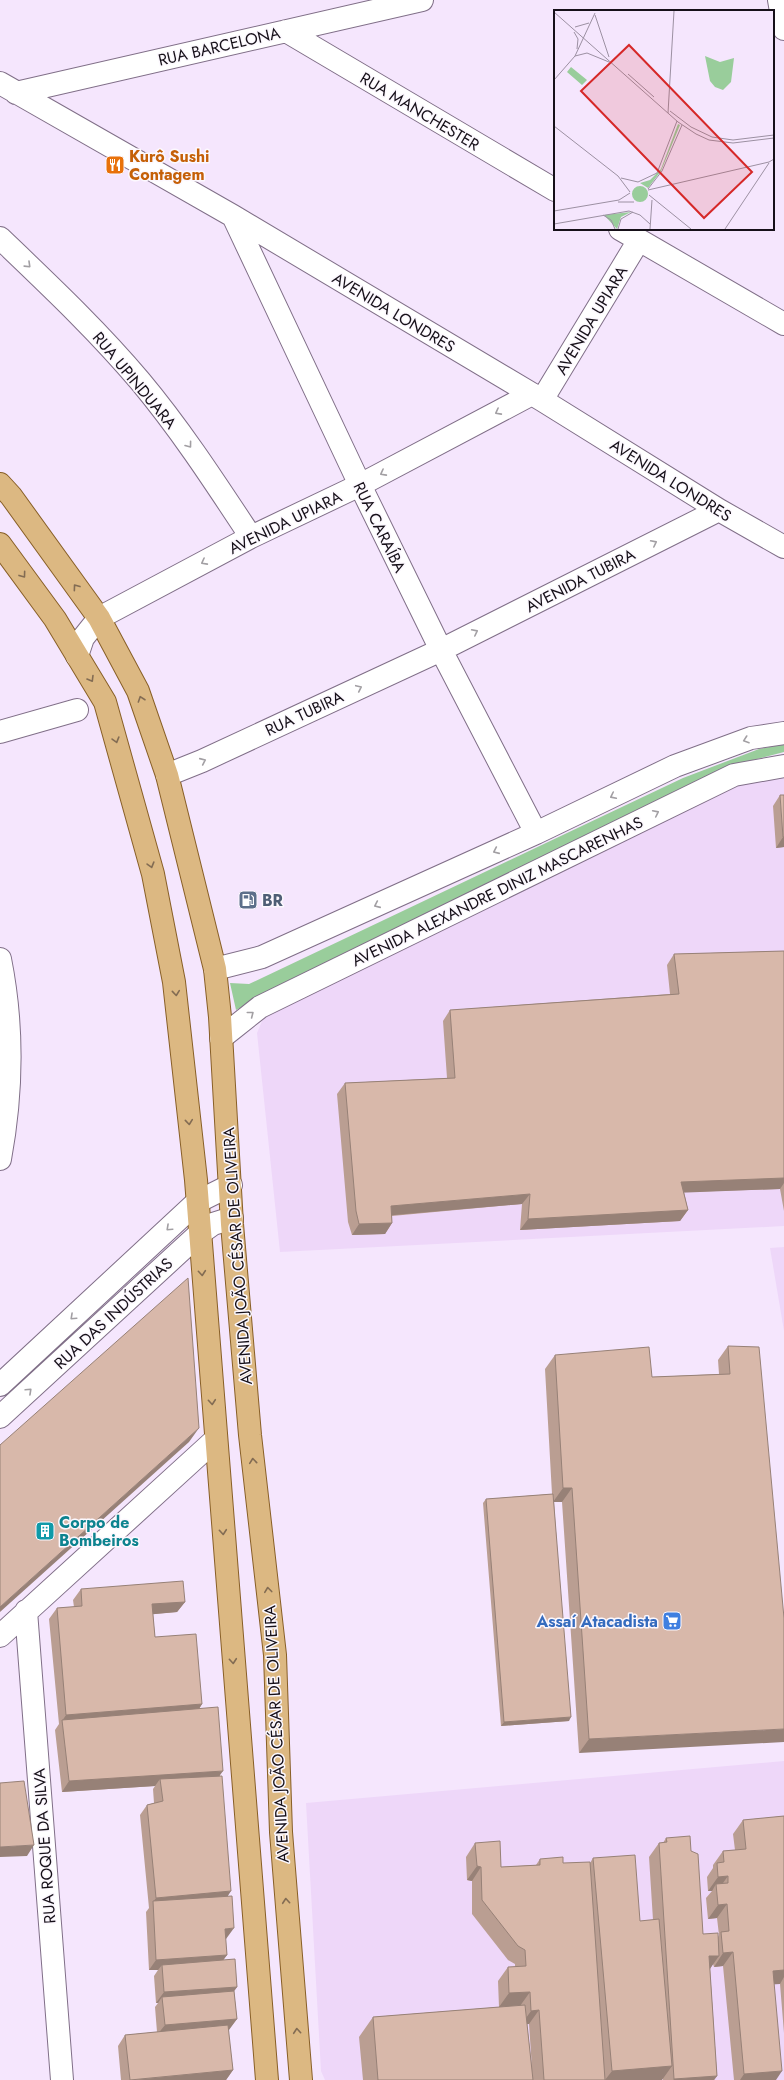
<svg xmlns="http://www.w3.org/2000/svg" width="784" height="2080" font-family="Jost,sans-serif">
<rect width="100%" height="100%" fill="#f5e6fd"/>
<path fill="#eed7f9" d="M784 775V1226L280 1252 257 1033 265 1014 714 794 745 783Z
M784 1247V1331L770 1248Z
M784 1761V2080H325L321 2071 306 1803Z"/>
<path fill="#99cd9b" d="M784 744V752L749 761 672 793 236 1010 230 983 249 984 683 778 759 749Z"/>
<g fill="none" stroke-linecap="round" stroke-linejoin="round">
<g stroke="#806f88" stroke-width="24">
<path id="minor" d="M779 0 784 29
M286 31 555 190
M0 83 233 216 542 400 719 510 784 547
M16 93 422 0
M233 216 360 485 441 650 536 833
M620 229 784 324
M0 238C48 284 97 330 140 381 181 430 216 484 251 537
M542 400 639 240
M77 656 83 638 99 618 251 537 360 485 532 394
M0 732 77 710
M167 775 202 761 441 650 719 510
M0 959C13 1024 12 1094 0 1159
M215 969 262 957 536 833 675 766 751 738 784 733
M221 1038 260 1007 734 775 784 766
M0 1385 197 1202 231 1185
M0 1417 199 1234 213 1224 232 1218
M26 1611 62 2080
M0 1636 215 1440"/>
</g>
<g stroke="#885f27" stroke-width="24">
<path id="major" d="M0 484 11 496 99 618 138 691 167 775 215 969 220 1017 232 1224 250 1435 275 1655 281 1832 301 2080
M0 544 55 619 105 702 153 874 174 982 196 1180 267 2080"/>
</g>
<use href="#minor" stroke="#fff" stroke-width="22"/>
<use href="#major" stroke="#dcb882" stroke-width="22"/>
</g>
<path fill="#ba9e92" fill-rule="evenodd" d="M780 795 784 847 776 848 773 806Z
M784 951V1211L780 1189 684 1192 688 1210 680 1221 520 1230 522 1204 392 1216V1223L385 1234 352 1235 348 1222 337 1094 345 1083 447 1078 443 1021 450 1010 670 994 667 965 674 954Z
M728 1346 784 1618 579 1753 562 1502H554L569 1721 501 1726 483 1503 486 1499 552 1494 545 1369 555 1355 652 1377 719 1374 718 1360Z
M81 1589 185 1602 177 1612 153 1614 155 1637 202 1704 199 1709 220 1776 228 1896 226 1939H225L227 1955 223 1960 237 1987 234 1991 237 2019 228 2030 233 2070 226 2080H121L118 2046 125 2035 157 2032 155 2007 158 2003H156L154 1976 158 1970H149L146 1912 149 1908 140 1815 147 1805 154 1803 153 1789 155 1786 62 1792 55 1730 59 1724 49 1619 57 1608 74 1607 73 1600Z
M784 1816V2033L780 1984H774L776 2080H734L723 1966 714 1967 713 1964 710 1969 717 2076 714 2080H663V2078L661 2080H363L359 2037 373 2017 499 2007 498 1981 508 1967H515V1964L508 1960 472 1914V1881L467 1880 466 1857 475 1843 501 1867 536 1865 540 1859 563 1863H590L593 1858 640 1921 653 1920 649 1857 659 1843H663L666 1838 691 1851 703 1934 718 1937 719 1935 717 1918 708 1919 706 1898 712 1891H708L707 1877 713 1868V1865L723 1851 735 1850 733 1834 743 1820ZM527 2024H529L532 2068Z"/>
<path fill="#978177" d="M783 837H784V847L776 848Z
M784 1178V1183L780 1189 674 1193 681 1182Z
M530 1194 522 1204 383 1216 391 1206Z
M688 1210 680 1221 520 1230 528 1219Z
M392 1223 385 1234 352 1235 359 1224Z
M199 1428 189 1442 0 1612V1607Z
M563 1488H572L562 1502H553Z
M185 1602 177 1612 145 1615 152 1604Z
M202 1704 195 1715 62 1721 66 1715Z
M571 1717 569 1721 501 1726 504 1722Z
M784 1729V1742L579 1753 589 1739Z
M223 1771 215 1782 160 1779 155 1786 62 1792 69 1781Z
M34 1845 27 1856 0 1857V1847Z
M477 1866 481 1867 472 1881 467 1880Z
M728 1876 718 1890 716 1884 712 1891H708L718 1877Z
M231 1891 224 1902H153L156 1898Z
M727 1904 717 1918 708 1919 718 1905Z
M234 1928 226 1939 217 1940 225 1929Z
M733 1952 723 1966 714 1967 723 1953Z
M227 1955 219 1966 162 1965 158 1970H149L156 1960Z
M709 1956H719L709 1970Z
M784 1970V1977L780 1984 763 1985 773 1971Z
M237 1987 230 1997H162L158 2003H156L164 1992Z
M530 1992 520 2006 499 2007 509 1993Z
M539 2010 529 2024 521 2025 531 2011Z
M237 2019 229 2030 157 2035 165 2025Z
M672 2066 662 2080H605L612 2071Z
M233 2070 226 2080H135Z
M782 2071 776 2080H740L744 2074Z
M717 2076 714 2080H673L674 2079Z"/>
<path fill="#d8b8aa" stroke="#978177" d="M780 795H784V837H783Z
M784 951V1178L681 1182 688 1210 528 1219 530 1194 391 1206 392 1223 359 1224 356 1211 345 1083 455 1078 450 1010 679 994 674 954Z
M188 1278 199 1428 0 1607V1445Z
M728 1346 759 1347 784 1618V1729L589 1739 572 1488H563L555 1355 649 1347 652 1377 730 1374Z
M553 1494 571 1717 504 1722 486 1499Z
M183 1581 185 1602 152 1604 155 1637 196 1634 202 1704 66 1715 57 1608 82 1606 81 1589Z
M218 1707 223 1771 69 1781 62 1720Z
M222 1776 231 1891 156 1898 147 1805 163 1801 160 1779Z
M24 1781 34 1845 0 1847V1783Z
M784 1816V1970L773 1971 782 2071 744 2074 733 1952 723 1953 721 1932 729 1931 727 1904 718 1905 716 1884 728 1883V1876L718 1877 717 1863 724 1862 723 1851 746 1849 743 1820Z
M690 1836 691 1851 698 1854 703 1934 718 1933 719 1956H709L717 2076 674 2079 659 1843 667 1842 666 1838Z
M500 1841 501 1867 540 1865V1859L563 1857V1863L590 1862 605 2080H544L539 2010 531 2011 530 1992 509 1993 508 1967 526 1966 525 1950 518 1946 482 1900 481 1867 477 1866 475 1843Z
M635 1855 640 1921 659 1919 672 2066 612 2071 593 1858Z
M232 1896 234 1928 225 1929 227 1955 156 1960 153 1901Z
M235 1959 237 1987 164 1992 162 1965Z
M234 1991 237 2019 165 2025 162 1997Z
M525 2005 533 2080H378L373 2017Z
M228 2025 233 2070 130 2080 125 2035Z"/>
<defs><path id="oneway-chevron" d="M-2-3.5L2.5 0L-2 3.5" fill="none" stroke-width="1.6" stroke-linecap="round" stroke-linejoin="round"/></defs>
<g stroke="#a29fa3">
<use href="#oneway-chevron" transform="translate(28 265) rotate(44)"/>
<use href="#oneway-chevron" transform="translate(498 412) rotate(152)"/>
<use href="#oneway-chevron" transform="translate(189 445) rotate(53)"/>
<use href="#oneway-chevron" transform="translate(383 473) rotate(152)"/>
<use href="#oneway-chevron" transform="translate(654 543) rotate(-27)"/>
<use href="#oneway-chevron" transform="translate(204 562) rotate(152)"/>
<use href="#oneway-chevron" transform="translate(475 632) rotate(-27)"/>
<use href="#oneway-chevron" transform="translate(359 688) rotate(-25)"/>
<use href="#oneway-chevron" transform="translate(746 740) rotate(161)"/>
<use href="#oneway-chevron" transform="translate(203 761) rotate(-24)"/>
<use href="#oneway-chevron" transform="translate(613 796) rotate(154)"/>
<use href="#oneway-chevron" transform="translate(656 813) rotate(-26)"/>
<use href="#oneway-chevron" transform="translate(496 851) rotate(156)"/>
<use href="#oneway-chevron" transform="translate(377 905) rotate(156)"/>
<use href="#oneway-chevron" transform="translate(251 1014) rotate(-38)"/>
<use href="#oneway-chevron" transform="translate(169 1228) rotate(137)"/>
<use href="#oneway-chevron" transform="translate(73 1317) rotate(137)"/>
<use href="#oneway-chevron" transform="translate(29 1391) rotate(-43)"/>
</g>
<g stroke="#836c53">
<use href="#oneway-chevron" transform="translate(23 575) rotate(54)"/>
<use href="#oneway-chevron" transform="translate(76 587) rotate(-126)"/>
<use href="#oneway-chevron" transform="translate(91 679) rotate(59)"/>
<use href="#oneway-chevron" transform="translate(141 699) rotate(-109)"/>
<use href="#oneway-chevron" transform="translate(116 740) rotate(74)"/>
<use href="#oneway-chevron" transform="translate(151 865) rotate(74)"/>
<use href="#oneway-chevron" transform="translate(176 993) rotate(84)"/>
<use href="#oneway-chevron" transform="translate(189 1122) rotate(84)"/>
<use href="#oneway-chevron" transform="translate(202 1273) rotate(85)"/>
<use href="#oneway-chevron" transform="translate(212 1402) rotate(85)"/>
<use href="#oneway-chevron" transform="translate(253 1461) rotate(-96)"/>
<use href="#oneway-chevron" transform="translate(223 1532) rotate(85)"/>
<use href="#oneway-chevron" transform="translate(268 1590) rotate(-97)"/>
<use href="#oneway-chevron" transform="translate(233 1661) rotate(85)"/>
<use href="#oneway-chevron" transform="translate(286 1901) rotate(-95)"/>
<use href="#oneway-chevron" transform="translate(297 2031) rotate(-95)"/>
</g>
<defs>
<g id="restaurant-square" transform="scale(1)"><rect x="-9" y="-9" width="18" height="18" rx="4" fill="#e8710a" stroke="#fcf8fe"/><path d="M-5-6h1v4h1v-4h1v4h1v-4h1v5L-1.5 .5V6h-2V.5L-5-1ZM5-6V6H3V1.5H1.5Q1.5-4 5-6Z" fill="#fff"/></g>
<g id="fuel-square" transform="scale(1)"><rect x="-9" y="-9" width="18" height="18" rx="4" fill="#5c6f8a" stroke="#fcf8fe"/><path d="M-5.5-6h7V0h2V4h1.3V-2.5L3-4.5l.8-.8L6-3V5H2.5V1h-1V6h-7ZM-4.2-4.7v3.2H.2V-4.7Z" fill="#fff"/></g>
<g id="building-square" transform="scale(1)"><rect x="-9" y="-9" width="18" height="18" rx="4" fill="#0f9aa8" stroke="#fcf8fe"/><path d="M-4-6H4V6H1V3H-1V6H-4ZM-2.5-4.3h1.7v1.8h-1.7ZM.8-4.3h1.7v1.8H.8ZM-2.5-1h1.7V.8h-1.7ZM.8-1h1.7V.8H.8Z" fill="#fff"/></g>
<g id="supermarket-square" transform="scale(1)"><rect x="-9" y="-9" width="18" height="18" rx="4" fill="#3f7fe0" stroke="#fcf8fe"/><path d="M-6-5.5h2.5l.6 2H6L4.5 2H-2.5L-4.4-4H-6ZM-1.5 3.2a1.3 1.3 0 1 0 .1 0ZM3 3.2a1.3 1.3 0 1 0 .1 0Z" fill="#fff"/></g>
</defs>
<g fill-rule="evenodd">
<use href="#restaurant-square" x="115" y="165"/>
<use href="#fuel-square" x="248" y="900"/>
<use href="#building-square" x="45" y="1531"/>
<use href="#supermarket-square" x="672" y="1621"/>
</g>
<g text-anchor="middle" stroke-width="3" stroke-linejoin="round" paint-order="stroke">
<g font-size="16" fill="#161019" stroke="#fcf8fe">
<text transform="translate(219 46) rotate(-13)" y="6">RUA BARCELONA</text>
<text transform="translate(420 111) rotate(31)" y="6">RUA MANCHESTER</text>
<text transform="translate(394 312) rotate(31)" y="6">AVENIDA LONDRES</text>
<text transform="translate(591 320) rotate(-59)" y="6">AVENIDA UPIARA</text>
<text transform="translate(135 380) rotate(50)" y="6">RUA UPINDUARA</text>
<text transform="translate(671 480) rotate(32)" y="6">AVENIDA LONDRES</text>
<text transform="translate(285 522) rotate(-26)" y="6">AVENIDA UPIARA</text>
<text transform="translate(380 527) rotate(64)" y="6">RUA CARAÍBA</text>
<text transform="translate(580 580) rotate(-27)" y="6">AVENIDA TUBIRA</text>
<text transform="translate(304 713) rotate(-25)" y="6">RUA TUBIRA</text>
<text transform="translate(497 891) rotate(-26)" y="6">AVENIDA ALEXANDRE DINIZ MASCARENHAS</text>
<text transform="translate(237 1256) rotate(-94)" y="6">AVENIDA JOÃO CÉSAR DE OLIVEIRA</text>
<text transform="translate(113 1313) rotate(-43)" y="6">RUA DAS INDÚSTRIAS</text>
<text transform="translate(276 1734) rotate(-93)" y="6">AVENIDA JOÃO CÉSAR DE OLIVEIRA</text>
<text transform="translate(44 1846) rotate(-94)" y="6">RUA ROQUE DA SILVA</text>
</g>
<g font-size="16" font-weight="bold" fill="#c56008" stroke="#fcf8fe" text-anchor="start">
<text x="129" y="162">Kurô Sushi<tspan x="129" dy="18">Contagem</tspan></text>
</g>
<g font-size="16" font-weight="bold" fill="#4e5e75" stroke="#fcf8fe" text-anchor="start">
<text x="262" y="906">BR</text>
</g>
<g font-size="16" font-weight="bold" fill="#0d838f" stroke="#fcf8fe" text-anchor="start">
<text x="59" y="1528">Corpo de<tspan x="59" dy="18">Bombeiros</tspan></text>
</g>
<g font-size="16" font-weight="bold" fill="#366cbe" stroke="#fcf8fe" text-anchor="end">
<text x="658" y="1627">Assaí Atacadista</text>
</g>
</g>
<g transform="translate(554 10)">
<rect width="220" height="220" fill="#f5e6fd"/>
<path d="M151 46 166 52 180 48 177 72 169 80 161 77 156 71ZM17 57 33 70 28 75 13 62ZM124 114 126 115 107 161 94 178 86 173 96 170 107 159ZM78 184a8 8 0 1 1 16 0a8 8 0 1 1-16 0ZM77 202 67 207 63 219 50 205Z" fill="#99cd9b"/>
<path fill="none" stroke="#9c90a2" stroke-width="1" d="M0 2 124 112 142 124 155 130 179 133 220 128M41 5 55 47M21 17 35 13M20 22 24 29 23 39M21 46 33 43 55 52M74 64 100 87M0 70 21 46 41 3M116 101 137 117 158 127 179 130 220 125M114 103 120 1M0 116 64 166 76 182M67 168 84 172 103 163 123 111M94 179 108 161 128 115M94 180 215 152 220 149M95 185 137 219M64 192H80M0 201 65 190 76 183M49 205 57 210 61 219M0 214 75 201 86 205 96 214M64 219 67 209 79 202M96 219 98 190M171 219 215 153"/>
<path fill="#d62828" fill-opacity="0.15" stroke="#d62828" stroke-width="2" d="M75 35 198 162 150 208 27 81Z"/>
<rect width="220" height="220" fill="none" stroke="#161019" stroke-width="2"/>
</g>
</svg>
